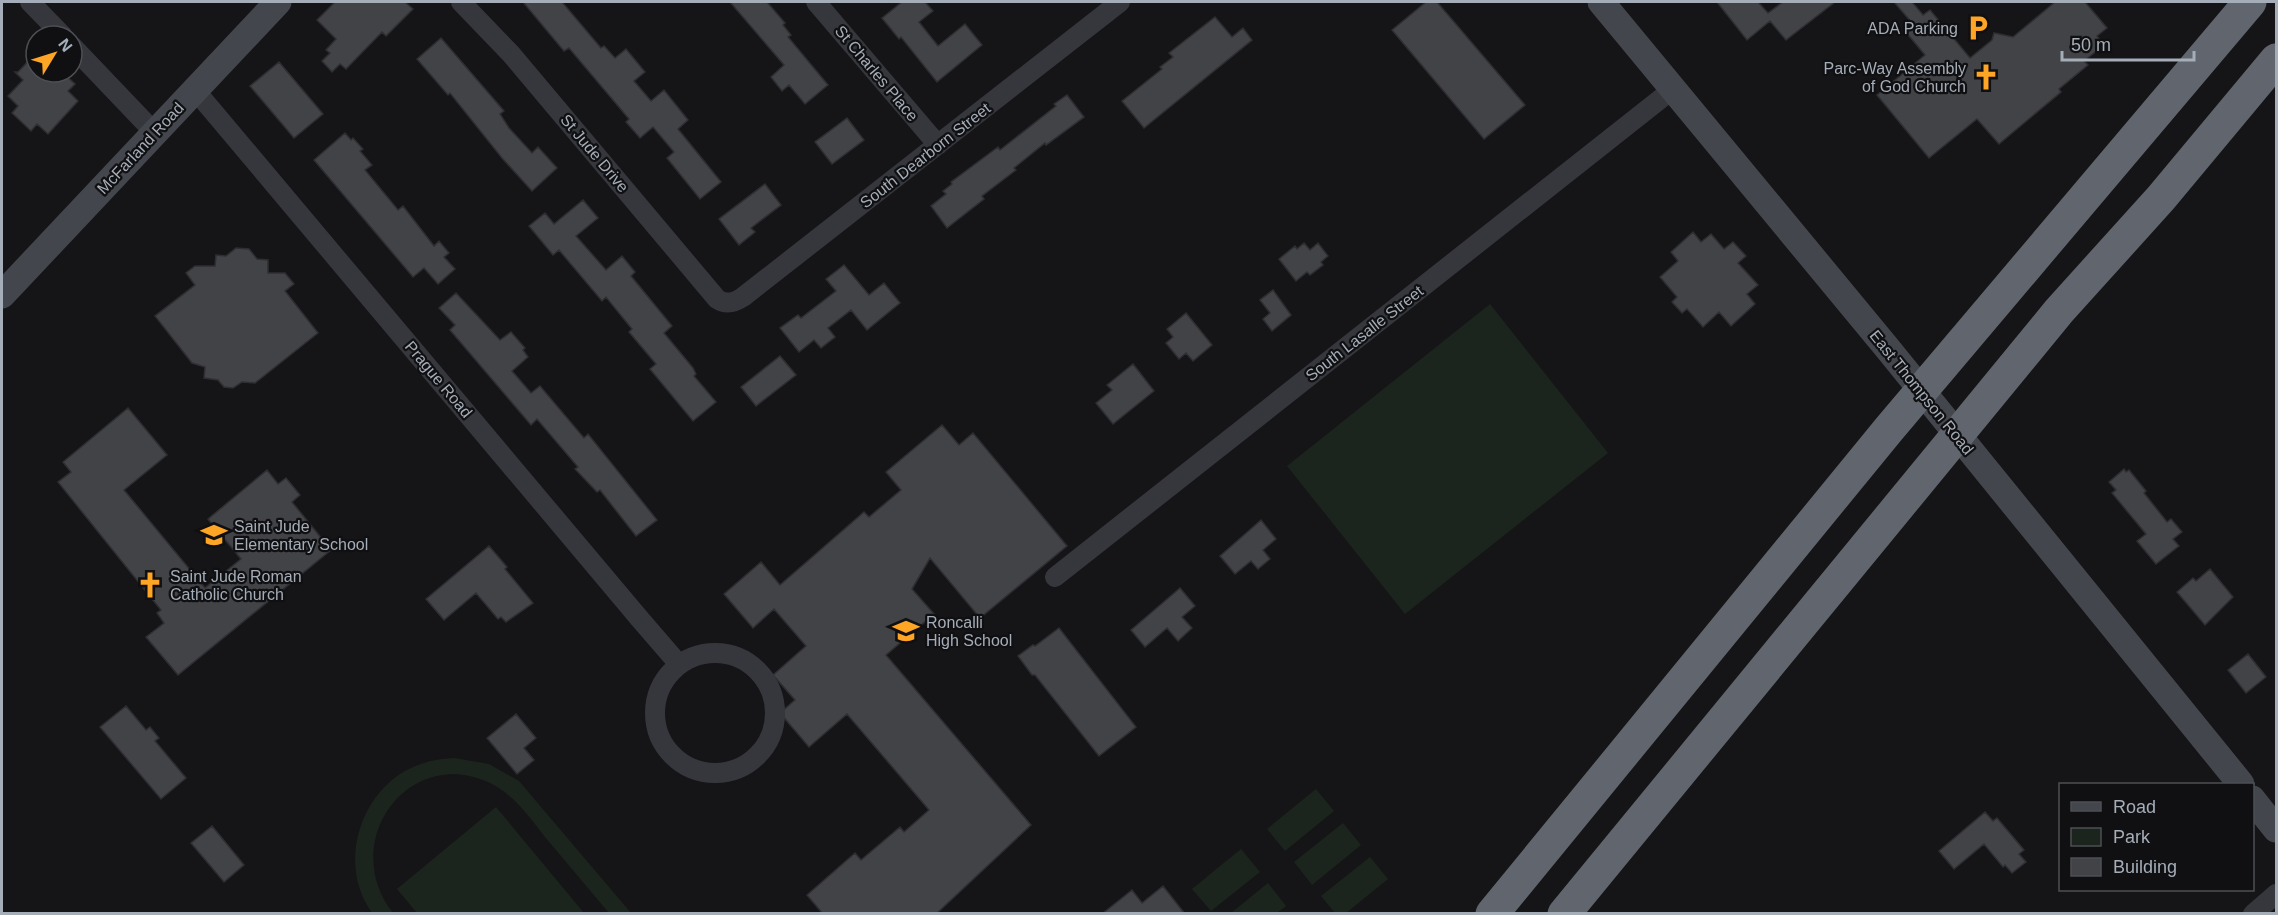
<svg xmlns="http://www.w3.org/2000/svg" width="2278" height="915" font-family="Arial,sans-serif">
<rect width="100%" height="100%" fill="#151517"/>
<path fill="#1c251d" d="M1490 304 1608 453 1405 614 1287 466Z
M454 758 489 764 519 781 631 913H609C589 890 570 866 550 843 532 821 515 794 488 782 407 746 338 843 393 913H372C339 867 357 799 405 771 421 762 437 759 454 758Z
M1316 789 1334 811 1285 851 1267 829Z
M496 807 584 913H417L397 889Z
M1343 823 1361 845 1312 885 1294 862Z
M1241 849 1260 872 1211 911 1192 889Z
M1370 857 1388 879 1346 913H1335L1321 896Z
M1268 883 1286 906 1277 913H1231Z"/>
<path fill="#414347" stroke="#2f2f33" stroke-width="1.5" d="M335 2H405L413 9 386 36 382 32 346 69 340 64 332 72 322 61 330 53 326 50 336 39 317 20Z
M523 2H562L601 48 604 46 615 58 626 49 645 72 634 81 651 101 664 90 688 120 678 129 721 182 700 199 667 158 674 152 653 127 640 138 626 122 629 119 569 48 564 51Z
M730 2H767L785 23 783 25 791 35 788 37 828 85 805 104 789 85 782 91 771 77 784 65Z
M902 2H925L933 11 919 22 938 46 965 24 982 45 937 82 901 37 899 39 882 18Z
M1426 2H1437L1525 105 1484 139 1392 30Z
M1717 2H1758L1768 13 1783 2H1835L1786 40 1770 21 1747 40Z
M1894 2H1912L1923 15 1930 10 1970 58 1992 40 1994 33 2013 37 2055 2H2085L2107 28 2097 36 2104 45 2084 61 2088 65 2059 89 2061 92 1999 144 1977 119 1929 158 1877 95 1925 55 1905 31 1913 24Z
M1215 17 1232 37 1243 28 1252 40 1144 128 1122 101 1162 69 1160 67 1173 57 1169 53Z
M441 38 504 111 500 114 509 128 532 153 538 147 557 168 532 191 502 158 450 93 448 95 417 59Z
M36 53V72H62L75 84 68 91 78 101 48 134 37 124 31 131 12 113 18 106 8 96 23 80 15 72H18Z
M279 62 323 114 294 138 250 86Z
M1067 95 1084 117 1046 145 1045 143 1014 168 1016 170 982 196 984 199 947 228 931 206 946 194 943 191 952 184 951 182 998 147 1000 150 1056 106 1054 104Z
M847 118 864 140 832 164 815 142Z
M345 133 351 140 353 138 363 149 360 151 372 165 365 170 398 210 403 206 434 246 439 241 449 253 444 257 455 269 438 284 424 268 413 277 314 160Z
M765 184 781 205 751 228 755 232 739 245 719 219Z
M583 200 598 218 576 236 606 270 622 256 635 272 631 276 672 326 664 333 693 368 696 374 694 376 716 402 693 421 650 369 656 364 629 332 632 329 606 297 602 301 559 250 553 255 529 226 545 213 554 224Z
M1693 232 1701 242 1711 234 1724 249 1733 242 1746 256 1738 263 1758 285 1747 294 1755 304 1731 326 1719 312 1703 327 1687 309 1682 313 1672 302 1677 297 1660 277 1678 261 1671 252Z
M1304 243 1310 250 1318 243 1328 256 1321 262 1323 265 1310 275 1307 272 1296 281 1279 259 1295 246 1297 249Z
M236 248 249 249 257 259 268 260V273H285L294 284 285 291 318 333 255 383 242 382 233 388 224 387 218 380 204 378 205 367 192 363 155 316 195 285 186 273 195 266H215L216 255 226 256Z
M844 265 869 295 884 283 900 303 867 330 851 310 828 328 835 337 821 348 814 340 799 352 780 328 798 315 801 318 836 291 826 279Z
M1273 290 1291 315 1272 331 1263 319 1270 313 1260 300Z
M456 293 500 340 511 332 525 348 523 350 528 357 512 371 531 393 540 386 584 438 588 434 657 520 636 536 600 490 597 492 575 469 578 467 537 419 531 425 450 330 455 325 439 308Z
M1186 313 1212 345 1193 361 1186 353 1179 359 1166 343 1173 337 1167 329Z
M780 356 796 375 756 406 741 387Z
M1133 364 1154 391 1113 424 1096 403 1112 390 1107 385Z
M128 408 167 455 124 490 205 588 241 559 208 519 267 470 278 484 286 478 300 495 292 502 331 550 178 675 146 637 164 623 157 613 161 610 58 482 71 472 63 462Z
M942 425 959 445 973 433 1067 546 980 618 930 558 912 589 934 614 886 655 1031 825 936 914H823L807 895 855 853 861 860 900 827 904 832 929 810 847 714 809 747 780 713 795 700 773 675 806 646 774 609 753 628 724 594 761 562 780 585 864 512 869 517 901 490 886 472Z
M2124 469 2126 472 2129 470 2146 491 2144 493 2167 522 2171 519 2182 532 2173 539 2179 546 2156 564 2137 541 2146 534 2112 493 2116 490 2109 482Z
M1261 520 1276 539 1263 550 1270 559 1258 569 1251 561 1235 574 1220 556Z
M489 546 507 567 505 569 533 603 506 622 501 617 498 619 476 593 444 620 426 599Z
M2210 569 2233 597 2205 625 2177 592 2193 578 2196 581Z
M1180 588 1195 606 1182 617 1192 628 1178 641 1167 628 1145 647 1131 630Z
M1059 628 1136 727 1099 756 1035 675H1032L1018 656 1033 645 1035 646Z
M2248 654 2266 677 2246 693 2228 670Z
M126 706 146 730 150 727 159 738 155 741 186 778 161 799 100 727Z
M516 714 536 738 524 748 534 760 517 774 487 738Z
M1985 812 1993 821 1997 818 2024 850 2019 854 2026 862 2012 873 2005 865 2003 867 1984 844 1954 869 1939 851Z
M212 826 244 865 224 882 191 843Z
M1163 886 1185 914H1102L1132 890 1142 903Z"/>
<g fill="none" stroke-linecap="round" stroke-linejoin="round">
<path stroke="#35373c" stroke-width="20" d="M30 2 63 36
M461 2 511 54 717 299C726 305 734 303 743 297L1120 2
M816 2 938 145
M72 46 155 133
M195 90 639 618 677 662 685 661
M1055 577 1673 89
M655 713a60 60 0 1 1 120 0a60 60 0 1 1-120 0Z
M2253 914 2276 894"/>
<path stroke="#43464c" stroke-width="27" d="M1601 2 1888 349 2241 784
M2 295 278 2
M2252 799 2276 829"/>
<path stroke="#61656e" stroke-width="33" d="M1492 914 1889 429 2250 2
M1564 914 2059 311 2161 198 2276 60"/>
</g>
<defs>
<g id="parking-bare" transform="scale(2.07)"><path d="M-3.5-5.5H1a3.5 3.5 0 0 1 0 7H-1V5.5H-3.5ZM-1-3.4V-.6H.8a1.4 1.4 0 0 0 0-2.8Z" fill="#ffa525" stroke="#101012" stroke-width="2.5" paint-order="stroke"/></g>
<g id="church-bare" transform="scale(2.07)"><path d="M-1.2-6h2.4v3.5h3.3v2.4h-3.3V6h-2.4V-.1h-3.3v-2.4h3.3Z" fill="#ffa525" stroke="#101012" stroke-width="2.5" paint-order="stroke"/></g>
<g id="school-bare" transform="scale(2.07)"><path d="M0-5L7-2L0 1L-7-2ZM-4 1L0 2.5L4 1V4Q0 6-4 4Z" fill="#ffa525" stroke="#101012" stroke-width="2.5" paint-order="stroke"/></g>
</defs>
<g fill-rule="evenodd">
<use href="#parking-bare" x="1978" y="28"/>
<use href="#church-bare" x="1986" y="77"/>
<use href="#school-bare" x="214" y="535"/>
<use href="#church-bare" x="150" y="585"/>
<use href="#school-bare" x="906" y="631"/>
</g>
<g text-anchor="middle" stroke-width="4.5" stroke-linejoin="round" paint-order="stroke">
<g font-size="16" fill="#a5adb8" stroke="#101012" text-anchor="start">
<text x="1958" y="34" text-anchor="end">ADA Parking</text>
<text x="1966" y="74" text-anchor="end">Parc-Way Assembly<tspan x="1966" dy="18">of God Church</tspan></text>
<text x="234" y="532">Saint Jude<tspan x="234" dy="18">Elementary School</tspan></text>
<text x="170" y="582">Saint Jude Roman<tspan x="170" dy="18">Catholic Church</tspan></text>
<text x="926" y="628">Roncalli<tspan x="926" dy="18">High School</tspan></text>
</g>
<g font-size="16" fill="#a5adb8" stroke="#101012">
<text transform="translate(877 73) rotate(50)" y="6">St Charles Place</text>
<text transform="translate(140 148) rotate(-47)" y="6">McFarland Road</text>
<text transform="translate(595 153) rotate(50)" y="6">St Jude Drive</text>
<text transform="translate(925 155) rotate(-38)" y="6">South Dearborn Street</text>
<text transform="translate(1364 333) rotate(-38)" y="6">South Lasalle Street</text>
<text transform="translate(439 379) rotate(50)" y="6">Prague Road</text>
<text transform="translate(1922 392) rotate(51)" y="6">East Thompson Road</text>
</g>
</g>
<rect width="2278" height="915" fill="none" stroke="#a5adb8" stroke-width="6"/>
<rect x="2059" y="783" width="195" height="108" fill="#101012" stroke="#4c4f54" stroke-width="1.5"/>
<rect x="2071" y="802" width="30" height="9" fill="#43464c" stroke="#4c4f54" stroke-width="1.5"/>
<text x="2113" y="813" font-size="18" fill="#a5adb8">Road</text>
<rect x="2071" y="828" width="30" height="18" fill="#1c251d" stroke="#4c4f54" stroke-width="1.5"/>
<text x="2113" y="843" font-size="18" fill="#a5adb8">Park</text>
<rect x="2071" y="858" width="30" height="18" fill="#414347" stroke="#4c4f54" stroke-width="1.5"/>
<text x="2113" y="873" font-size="18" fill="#a5adb8">Building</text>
<g transform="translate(54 54) rotate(52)"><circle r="28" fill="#101012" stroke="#4c4f54" stroke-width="1.5"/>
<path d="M0-4.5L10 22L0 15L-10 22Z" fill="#ffa525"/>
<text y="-9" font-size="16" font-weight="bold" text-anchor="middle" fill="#a5adb8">N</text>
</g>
<path d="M2062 51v9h132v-9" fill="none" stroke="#a5adb8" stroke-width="3"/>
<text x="2071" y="51" font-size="18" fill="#a5adb8" stroke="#101012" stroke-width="4.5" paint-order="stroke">50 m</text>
</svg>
